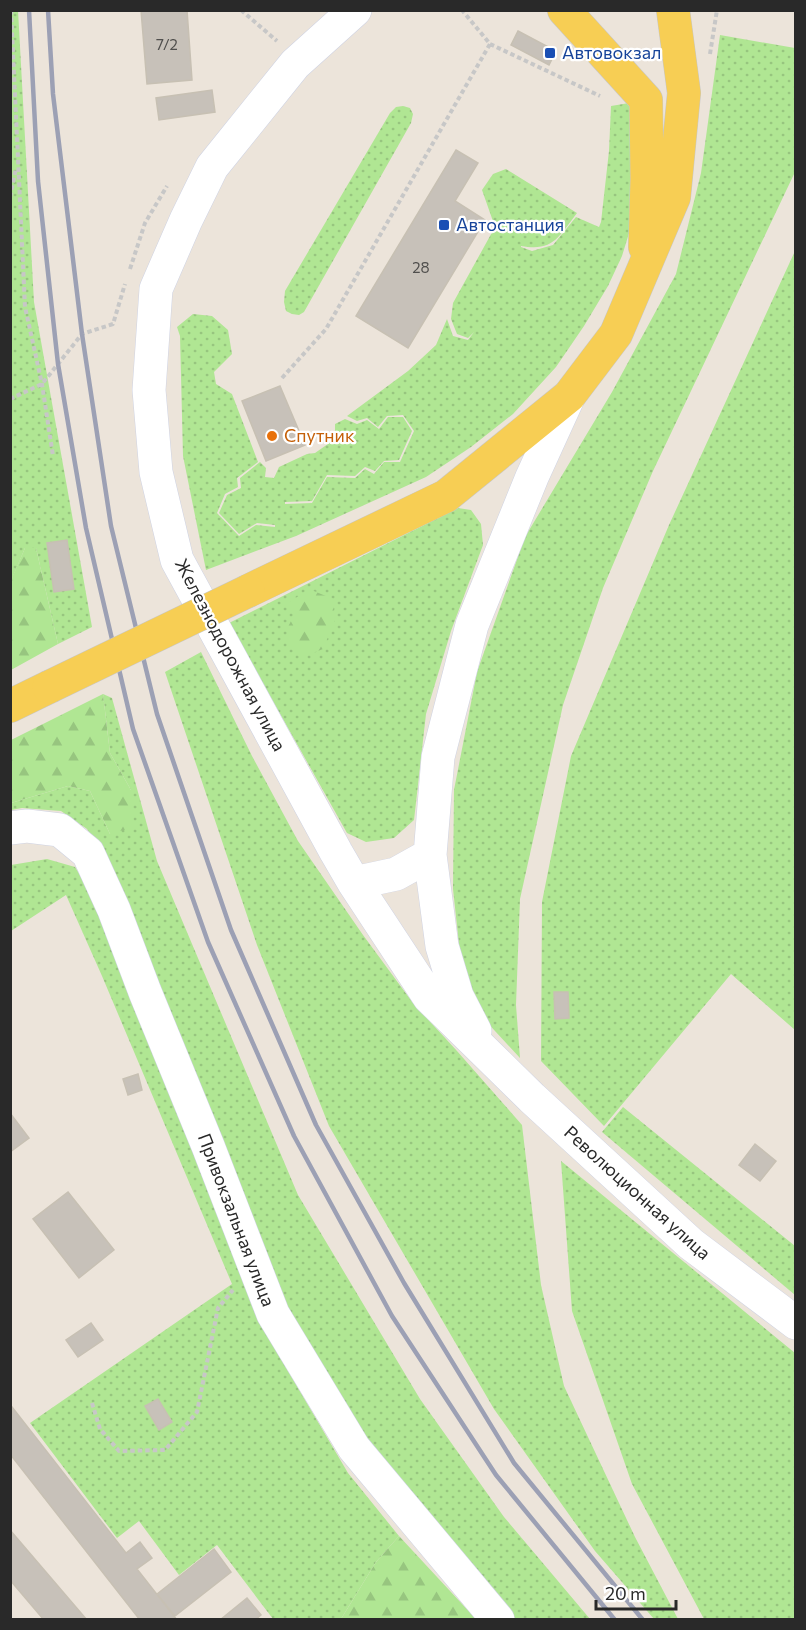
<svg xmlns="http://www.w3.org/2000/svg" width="806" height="1630" font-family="Commissioner,sans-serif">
<defs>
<pattern id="grass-dots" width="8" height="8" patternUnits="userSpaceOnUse" patternTransform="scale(1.5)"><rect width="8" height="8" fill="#b0e693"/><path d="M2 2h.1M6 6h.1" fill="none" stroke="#97c57f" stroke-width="1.8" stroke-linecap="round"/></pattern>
<pattern id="forest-firs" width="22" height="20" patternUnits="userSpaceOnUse" patternTransform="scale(1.5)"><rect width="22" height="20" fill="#b0e693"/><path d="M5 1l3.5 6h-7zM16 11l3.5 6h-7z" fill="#97c57f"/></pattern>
</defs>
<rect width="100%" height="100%" fill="#ece4da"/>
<path fill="url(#grass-dots)" d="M18 10 34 302 92 627 58 644 36 548H25L11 581V580L10 11Z
M720 35 795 48V172L653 471 603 588 563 705 520 899 516 1005 520 1058 483 1018 463 981 453 889 454 790 477 672 525 537 612 392 676 274 701 173Z
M629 103 633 138 630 230 622 256 608 286 584 326 556 367 513 414 471 447 426 477 296 536 206 570 183 456 180 336 177 327 193 314 212 316 228 330 232 354 214 372 216 384 232 394 258 462 237 478 238 487 225 494 217 513 239 536 256 525 275 527V525L257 523 239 534 219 513 227 495 241 488 240 478 260 462 266 468 265 477 274 478 279 467 307 454 315 453 335 439V424L345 419 357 424 367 420 379 429 388 417H403L412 431 399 460 384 461 375 471 365 467 355 476 327 475 312 501 285 502V504L312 503 327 477 355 478 365 469 374 474 384 462H400L414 431 403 415 387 416 378 427 367 418 357 421 347 416 408 371 436 345 447 319 453 336 468 340 474 332 468 338 457 334 451 319 453 303 495 227 482 190 493 174 506 169 577 213C559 236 554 252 521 246V247L532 251 553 245 576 217 599 227 601 222 609 151 611 106Z
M403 106 410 108 413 114 411 123 304 312 299 315 292 314 286 311 284 302 285 291 390 113 396 107Z
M795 251V1030L731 974 604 1126 541 1061 542 902 571 756 669 525Z
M458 508 471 510 481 524 483 545 451 631 426 714 414 820 394 838 366 842 347 833 229 623Z
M201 652 252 756 298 841 363 935 413 1003 457 1051 522 1125 541 1285 564 1386 635 1537 678 1619H654L595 1551 494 1409 329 1126 257 945 165 672Z
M103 694 112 698 157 861 298 1195 420 1399 504 1517 590 1619H513L394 1484 277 1294 107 858 87 829 61 811 22 808 11 810V803L68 786 90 791 110 834 131 790 110 753Z
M47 859 75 867 96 900 268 1337 348 1473 399 1536 376 1562 341 1619H273L217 1545 179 1575 139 1521 117 1538 30 1423 232 1284 102 976 66 895 11 931V865Z
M623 1107 795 1246V1295L602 1132Z
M561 1161 795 1353V1619H704L632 1484 572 1311Z"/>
<path fill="url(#forest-firs)" d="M25 548H36L58 644 11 670V580Z
M309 589 333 599 335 620 323 649 305 656 289 647 288 627 294 615 288 603Z
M103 694 110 753 131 790 134 827 110 834 90 791 68 786 11 803V740Z
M399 1536 476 1619H341L376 1562Z"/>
<path fill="#c7c1b9" stroke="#c7c0b3" stroke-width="1.5" d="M141 10H187L192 80 147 84Z
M518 31 556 51 549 65 511 45Z
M212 90 215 112 159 120 156 98Z
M456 150 478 163 455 201 485 220 408 348 356 316Z
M280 386 305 445 266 461 242 401Z
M67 540 74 589 54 592 47 543Z
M554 992H568L569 1018 555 1019Z
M138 1074 142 1090 128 1095 123 1079Z
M10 1113 29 1138 10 1152Z
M755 1144 776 1161 760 1181 739 1165Z
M68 1192 114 1250 79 1278 33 1219Z
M91 1323 103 1340 78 1357 66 1340Z
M158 1399 172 1422 159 1430 145 1406Z
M12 1407 126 1553 140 1542 152 1558 137 1569 177 1620H140L10 1454Z
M10 1530 87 1620H44L10 1580Z
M214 1549 231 1572 175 1616 157 1594Z
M247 1598 261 1615 255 1620H220Z"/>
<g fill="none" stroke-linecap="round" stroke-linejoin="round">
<g stroke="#cfd3e3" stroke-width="34">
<path id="minor" d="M355 10 295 64 212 167 186 220 156 289 149 390 156 472 177 560 336 852 354 883 429 997 532 1098 691 1244 796 1323
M10 828 27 826 60 830 88 853 114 910 145 992 208 1146 273 1314 354 1448 498 1620
M354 883 396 874 430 855
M475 1031 457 996 442 946 430 855 438 757 472 625 532 477 569 396"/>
</g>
<g stroke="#c7c7c7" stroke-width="34">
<path id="major" d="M564 10 646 100 647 179 645 247
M248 591 446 496 569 396 616 334 674 197 684 93 673 10
M10 706 49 687"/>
</g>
<path stroke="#c7c7c7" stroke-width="4" stroke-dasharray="4.5 3" stroke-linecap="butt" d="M11 10 25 307 42 384 53 456
M241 10 277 41
M490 44 600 96
M710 54 717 10
M10 197 16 168
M130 269 145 223 167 186
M282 378 326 329 490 44 462 10
M10 399 42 384 82 334 113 324 125 284
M92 1403 100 1429 119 1451 165 1450 197 1412 218 1308 233 1290"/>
<use href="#minor" stroke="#fff" stroke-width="33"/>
<use href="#major" stroke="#f7ce54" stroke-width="33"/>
<path stroke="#9ca0b4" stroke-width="4.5" d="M29 10 38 181 58 364 86 528 133 729 208 942 294 1136 392 1316 496 1475 615 1620
M48 10 53 94 82 334 111 526 157 714 231 930 316 1125 404 1283 514 1463 643 1620"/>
<g stroke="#c7c7c7" stroke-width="34" stroke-linecap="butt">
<path id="major-bridge" d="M49 687 248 591"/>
</g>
<use href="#major-bridge" stroke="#f7ce54" stroke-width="33"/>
</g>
<g fill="#1a4fb4" stroke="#fff" stroke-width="2">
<rect x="544" y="47" width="12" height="12" rx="3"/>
<rect x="438" y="219" width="12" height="12" rx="3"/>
</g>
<circle fill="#e8710a" stroke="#fff" stroke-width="2" cx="272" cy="436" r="6"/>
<g text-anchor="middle" stroke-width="4.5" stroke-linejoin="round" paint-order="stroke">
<g font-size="15" fill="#504f4d">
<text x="167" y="50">7/2</text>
<text x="421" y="273">28</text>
</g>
<g font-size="18" fill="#164399" stroke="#fff" text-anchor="start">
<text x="562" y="59">Автовокзал</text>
<text x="456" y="231">Автостанция</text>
</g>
<g font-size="18" fill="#c56008" stroke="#fff" text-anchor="start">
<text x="284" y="442">Спутник</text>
</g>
<g font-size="18" fill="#292929" stroke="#fff">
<text transform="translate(230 655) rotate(62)" y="6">Железнодорожная улица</text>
<text transform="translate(637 1193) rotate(42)" y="6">Революционная улица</text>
<text transform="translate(236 1220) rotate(69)" y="6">Привокзальная улица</text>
</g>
</g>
<rect width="806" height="1630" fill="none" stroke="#292929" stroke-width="24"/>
<path d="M596 1600v9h80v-9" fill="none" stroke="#292929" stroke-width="3"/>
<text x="605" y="1600" font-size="18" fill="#292929" stroke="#ffffff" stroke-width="4.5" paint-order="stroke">20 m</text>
</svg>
